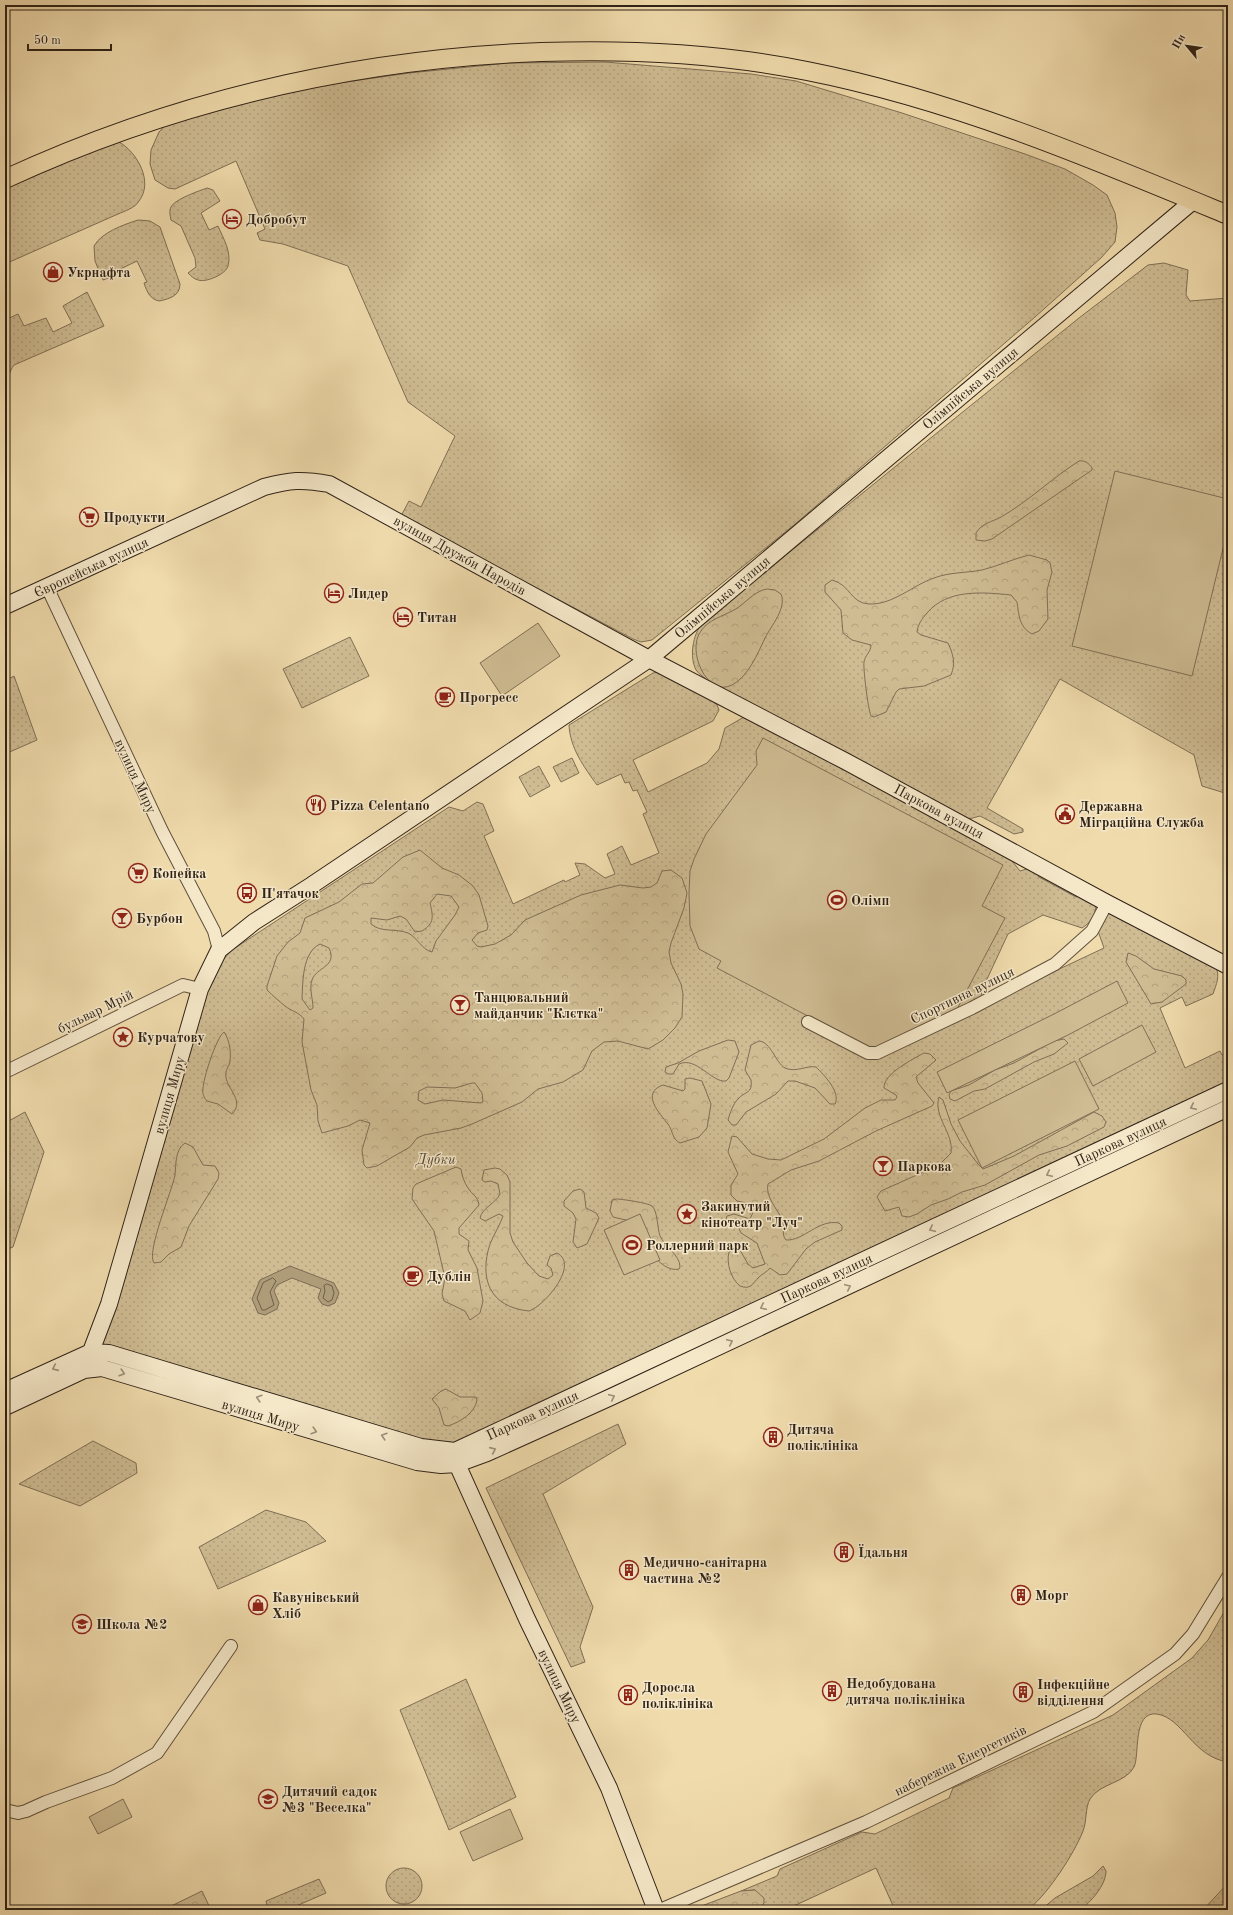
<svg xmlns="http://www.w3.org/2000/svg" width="1233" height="1915" font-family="'Old Standard TT',serif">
<defs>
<pattern id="grass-dots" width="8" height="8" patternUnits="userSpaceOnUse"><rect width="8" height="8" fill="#cfbc93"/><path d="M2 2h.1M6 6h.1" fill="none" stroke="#b2a17e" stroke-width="1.8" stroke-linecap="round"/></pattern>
<pattern id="forest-crowns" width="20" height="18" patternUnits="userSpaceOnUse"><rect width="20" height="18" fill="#cfbc93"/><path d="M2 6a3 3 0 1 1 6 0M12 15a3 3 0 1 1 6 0" fill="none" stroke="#b2a17e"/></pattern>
</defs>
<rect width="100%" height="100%" fill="#f0dbac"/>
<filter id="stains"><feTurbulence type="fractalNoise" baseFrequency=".005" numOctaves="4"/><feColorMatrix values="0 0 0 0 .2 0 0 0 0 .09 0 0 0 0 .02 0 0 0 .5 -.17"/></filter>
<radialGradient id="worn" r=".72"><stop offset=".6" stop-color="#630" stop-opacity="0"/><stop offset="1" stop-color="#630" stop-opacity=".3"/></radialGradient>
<path fill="url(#grass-dots)" stroke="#7f6f55" d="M605 62 751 74 796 81 902 113 1025 154 1065 169 1093 185 1107 195 1115 213 1117 227 1115 242 1102 257 1035 317 794 525 652 640 641 642 633 639 401 516 409 501 421 507 455 436 408 402 348 266 283 244 260 240 257 233 265 229 236 161 175 189 168 188 155 180 150 164 151 150 159 132 171 119 268 93 409 73 508 63Z
M119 142C137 152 154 182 139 201 135 208 125 211 118 214L5 264V189L108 144Z
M207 188 213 190 220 201 201 213 209 230 218 226C223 238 232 252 228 266 226 274 206 283 198 280 194 279 191 276 188 273L196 267 195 258 181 226 171 220C170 215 169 211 171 207 175 199 199 191 207 188Z
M138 220 150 221 160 227 180 284C180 296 169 299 159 301 150 299 147 292 144 283L147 282 137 261 110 274 111 277 103 280 102 278 95 261 94 246C102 232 123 225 138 220Z
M1164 263 1188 270 1186 295 1190 301 1228 298V794L1202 786 1194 755 1060 679 987 808 1023 829V832L1014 834 980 816 969 819 708 681C705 678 699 674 696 670 689 656 693 635 702 623L1079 318 1148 265Z
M87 292 104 326 14 365C9 371 9 379 5 386V320L18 314 24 326 46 318 53 332 72 323 63 306Z
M350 637 369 676 302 708 283 669Z
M659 672 711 700 717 705 719 710 713 721 633 760 648 792 707 763 719 749 725 728 744 717 1008 856 1020 871 1030 868 1036 871 1039 877 1076 897 1085 894 1096 906C1095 916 1090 923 1082 928L1043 915 1008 934 981 992 985 1004 1104 948 1098 931 1106 913 1112 910 1215 966C1221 975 1216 985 1213 994L1186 1006 1182 997 1160 1008 1185 1068 1220 1051 1222 1055 1228 1053V1085L454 1444H434L100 1348 208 985 220 963 232 950 449 807 463 811 477 802 483 804 494 831 484 836 513 904 564 880 565 882 580 875 575 863 585 864 605 878 615 874 607 854 622 846 631 865 659 853 643 814 647 812 637 790 633 791 629 782 625 783 621 774 597 785C584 767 570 748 569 725L653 673Z
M14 676 37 740 5 754V681Z
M572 758 579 773 561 782 553 767Z
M539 766 550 786 530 797 519 777Z
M25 1112 44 1152 13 1247 5 1250V1123Z
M618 1424 626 1444 543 1494 593 1607 580 1647 585 1662 571 1667 486 1488Z
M93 1441 136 1463 137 1473 80 1506 19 1484Z
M266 1510 306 1522 326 1541 218 1589 199 1547Z
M1228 1605V1762C1193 1757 1183 1718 1157 1714 1132 1711 1140 1755 1134 1767 1126 1783 1100 1783 1090 1799 1085 1808 1087 1821 1083 1831 1074 1854 1049 1892 1030 1908L1025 1910H895L876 1868 785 1910H758L764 1903 755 1890 741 1891 777 1876 780 1869 862 1832 875 1834 949 1798 953 1788 1113 1715 1192 1658 1208 1640Z
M466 1679 516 1797 449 1830 400 1710Z
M1103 1866 1106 1871C1106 1885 1091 1902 1080 1910H1041L1055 1898 1093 1876Z
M386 1886a18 18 0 1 1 36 0a18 18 0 1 1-36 0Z
M319 1879 326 1893 287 1910H268L266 1901Z
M1228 1883V1905L1225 1910H1203Z"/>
<path fill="url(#forest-crowns)" stroke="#7f6f55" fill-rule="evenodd" d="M1079 461C1084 460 1089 463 1092 468V470L992 539 985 541 976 540V533C982 523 992 522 1001 517 1029 501 1052 478 1079 461Z
M1029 555 1047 560 1050 563 1052 572 1047 590 1048 619 1039 631 1032 634C1019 627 1019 615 1017 602L1011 595C982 592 947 589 927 613 922 619 918 624 917 632L921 635 948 643C953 654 956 663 951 675L924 686 899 689 896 692 886 712 874 717 871 716C868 709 863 668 864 662 865 655 871 652 871 645L852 640 843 633 841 610 825 592V585L832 580C851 585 850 603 869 604 893 605 913 585 934 578 950 572 966 573 982 570 998 566 1013 559 1029 555Z
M767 589 775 590 781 594C787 608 771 626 765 638 758 653 748 677 732 685 707 698 686 650 701 631 708 620 723 616 734 610 745 604 754 591 767 589Z
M420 850 442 868 459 875 473 886 479 895 488 926 487 930 478 933 472 940 477 946 481 947 495 944 511 935 525 920 581 895 620 885 643 888 651 887 657 883 662 871 671 870 682 878 687 893 684 908 671 943 669 952 671 963 681 984 683 994 682 1017 675 1028 663 1040 648 1049 618 1041 604 1042 592 1051 583 1070 563 1082 538 1089 522 1102 472 1124 461 1128 424 1135 417 1138 410 1147 389 1159 377 1166 367 1168 364 1165 362 1150 370 1123 360 1120 348 1126 322 1133 318 1121 317 1105 311 1090 302 1042 304 1019C299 1012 291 1011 285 1006 279 1001 273 996 267 990V986L277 956 288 942 300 933 305 918 339 902 362 884 373 883 403 857ZM437 894 451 896 459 907 455 915 436 941 432 952C422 950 417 937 408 933 396 928 381 933 371 924V918L387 920 400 916 406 919 415 932 422 931C435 923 433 916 430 903ZM320 944 329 948C338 967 316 967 312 980 309 989 313 999 313 1008L310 1010 302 999C303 981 302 953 320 944ZM472 1083H475L482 1093 483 1101 481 1103 443 1100 425 1104 418 1100 419 1091 427 1087 455 1088Z
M1128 953 1136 956 1154 969 1182 976 1186 980V984L1162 1002 1151 1004 1126 962Z
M224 1032C230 1040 232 1056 229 1065 227 1069 225 1072 226 1077 227 1089 245 1101 232 1114L218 1104 207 1101C204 1098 202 1093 203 1089 203 1079 216 1038 224 1032Z
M1064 1039 1068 1043 1054 1054 1034 1062 985 1089 974 1091 955 1101 950 1099 949 1095 951 1091 969 1085 995 1070 1014 1063 1054 1041Z
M728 1040 735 1041 739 1052 729 1078 726 1081C712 1083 696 1056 679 1064L673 1074H668L665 1072 666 1067 678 1063 699 1051Z
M759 1041C771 1042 775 1062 785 1068 796 1073 807 1065 816 1067 824 1075 841 1092 835 1104H830L815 1088 795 1081H788L776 1094 746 1112 736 1125H732L728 1120C730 1113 733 1104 738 1099 745 1091 753 1094 751 1080L745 1070 751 1045Z
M924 1053 930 1054 936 1060 916 1077 918 1083 934 1103 932 1106 876 1131 819 1161 791 1170 768 1184C765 1196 777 1209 782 1219 785 1226 781 1235 786 1240 804 1241 818 1219 839 1223L842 1226V1230L815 1242 806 1249 787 1274 780 1275 770 1268C767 1272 762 1274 759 1277 752 1284 751 1290 740 1286 731 1279 726 1263 729 1252L734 1249 740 1250 748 1264 753 1268 765 1264 757 1243 741 1233 737 1224 726 1219 727 1216 734 1214 750 1219 754 1210 751 1204 737 1201 731 1195V1185L738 1174 728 1152 732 1136 737 1137 752 1154 768 1159 781 1160 824 1139 865 1108 881 1100H895L897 1097 896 1095 884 1088C883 1074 913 1059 924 1053Z
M690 1078 702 1081 711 1104 707 1128 699 1137 680 1143C672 1139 673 1131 668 1124 660 1114 640 1093 663 1085L683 1091 685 1089V1079Z
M939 1097 943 1100 951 1124 960 1141 978 1164 983 1169 1014 1156 1094 1112 1102 1116 1106 1122 1104 1127 1067 1146 1039 1155 985 1185 962 1192 948 1199 931 1205 917 1214 909 1217 902 1216 899 1207 885 1211 877 1197 881 1191 939 1165 951 1153C954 1133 933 1117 939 1097Z
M185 1143 193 1147 203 1165 215 1166 219 1173 218 1179 189 1226 181 1247 169 1254 161 1262 154 1263C146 1252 172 1191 175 1175 176 1165 175 1149 185 1143Z
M456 1167 461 1169C462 1176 464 1182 468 1188 472 1195 478 1196 479 1205L459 1228V1234L469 1241 468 1250 477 1268 483 1301 480 1313 470 1320 465 1311 444 1301 442 1294 445 1278 434 1231 412 1199 413 1188 416 1184Z
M495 1168 500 1169 507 1175 510 1182V1233L513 1242 527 1263 539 1276 548 1279 553 1275 551 1268 547 1265 550 1256 557 1253C580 1265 544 1306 529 1311 489 1307 479 1278 490 1244 494 1234 500 1225 503 1216L499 1214 485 1221 480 1218C482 1208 496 1203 500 1194L498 1184 491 1181 485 1182 482 1180 484 1170Z
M580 1189 584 1192 586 1208 596 1213 599 1218 587 1244 577 1248 573 1242 576 1219 573 1213 564 1206V1201L573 1191Z
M616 1199C622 1199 648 1203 652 1206 658 1212 657 1227 660 1236 665 1247 680 1255 680 1267L679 1269C659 1274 639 1235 630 1221L613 1217 610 1211 612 1200Z
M446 1389 460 1397H476L477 1400C475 1413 460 1422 448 1426L444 1425 439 1408 432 1399 441 1391Z
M755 1890 764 1898V1903L758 1910H691L741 1891Z
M202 1891 211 1910H163Z"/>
<path fill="#cfbc93" stroke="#7f6f55" d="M1115 471 1228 499V528L1192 676 1072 646Z
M538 623 560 656 502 696 480 663Z
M763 738 1003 865 982 906 1005 918 956 1011 872 1050 717 968 721 961 699 949 690 926 689 893 690 871 694 859 706 834 757 765 756 751Z
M1117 981 1128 1003 1068 1035 947 1093 937 1072 1056 1013Z
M1142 1025 1156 1052 1093 1086 1079 1059Z
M1075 1061 1099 1109 982 1168 958 1120Z
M640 1214 660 1260 624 1275 604 1230Z
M123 1799 132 1817 98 1834 89 1817Z
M510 1809 523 1839 473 1861 460 1832Z"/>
<path fill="#ae9c79" stroke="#7b6b52" d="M290 1266 334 1283 339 1293 335 1303 328 1306 322 1304 318 1298 321 1289 292 1278 277 1285 274 1291 279 1303 277 1309 265 1315 258 1313 252 1299 260 1280Z"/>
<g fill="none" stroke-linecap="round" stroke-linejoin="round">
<path stroke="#6e5f48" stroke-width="1" d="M273 1278 276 1281 270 1292 274 1305 265 1310H262L257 1298 263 1283Z
M327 1284 332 1286 334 1293 332 1300 328 1302 323 1298 325 1291 324 1286Z"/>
<g stroke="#5f503c" stroke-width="14">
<path id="street" d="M47 587 162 831 214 931 219 950
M808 1022 868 1053H877L972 1008 1055 964 1092 931 1107 903
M5 1072 183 985 200 989
M5 1810 18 1813 26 1811 46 1802 112 1778 157 1753 231 1646
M660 1910 866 1822 1093 1712 1175 1654 1193 1634 1228 1577"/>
</g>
<g stroke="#2f2217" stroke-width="18">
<path id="secondary" d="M5 606 264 487C290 480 302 479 329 484L649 659 845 761 1107 903 1228 966
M84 1370 109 1304 200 989 219 950 254 922 312 885 649 659 1193 201
M5 1391 91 1352 109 1353 421 1447 455 1451 1228 1090
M5 1407 84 1370 102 1368 417 1462 441 1465 457 1464 487 1453 611 1397 1228 1108
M450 1456 457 1464 527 1619 609 1788 656 1910"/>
</g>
<g stroke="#2f2217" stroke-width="20">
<path id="primary" d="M5 179C176 100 353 59 541 52 630 49 719 53 807 71 954 100 1091 158 1228 215"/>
</g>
<use href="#street" stroke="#f5e8c9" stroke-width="12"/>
<use href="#secondary" stroke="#f5e8c9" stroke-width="16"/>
<use href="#primary" stroke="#f0dbac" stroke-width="18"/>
</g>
<defs><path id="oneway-chevron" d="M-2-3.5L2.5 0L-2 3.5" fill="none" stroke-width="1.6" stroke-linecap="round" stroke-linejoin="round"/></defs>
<g stroke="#9c8f79">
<use href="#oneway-chevron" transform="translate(1193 1107) rotate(155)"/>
<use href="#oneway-chevron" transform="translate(1049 1174) rotate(155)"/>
<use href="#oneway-chevron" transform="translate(932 1229) rotate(155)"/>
<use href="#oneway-chevron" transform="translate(848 1287) rotate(-25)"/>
<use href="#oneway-chevron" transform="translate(763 1307) rotate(155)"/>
<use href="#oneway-chevron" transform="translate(730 1342) rotate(-25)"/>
<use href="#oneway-chevron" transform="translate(55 1368) rotate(156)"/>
<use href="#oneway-chevron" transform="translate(122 1373) rotate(17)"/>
<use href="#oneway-chevron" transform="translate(612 1397) rotate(-25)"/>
<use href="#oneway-chevron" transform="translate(259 1398) rotate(-163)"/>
<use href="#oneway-chevron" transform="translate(314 1431) rotate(17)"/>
<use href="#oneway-chevron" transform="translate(384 1436) rotate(-163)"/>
<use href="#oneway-chevron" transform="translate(493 1450) rotate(-24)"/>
</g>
<defs>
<g id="hotel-ring" transform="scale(1)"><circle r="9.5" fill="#f5e8c9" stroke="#8f2418" stroke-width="1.5"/><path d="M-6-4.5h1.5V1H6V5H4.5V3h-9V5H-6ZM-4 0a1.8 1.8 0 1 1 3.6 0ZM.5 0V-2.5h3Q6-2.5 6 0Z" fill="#8f2418"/></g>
<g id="shop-ring" transform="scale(1)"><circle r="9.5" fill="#f5e8c9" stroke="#8f2418" stroke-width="1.5"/><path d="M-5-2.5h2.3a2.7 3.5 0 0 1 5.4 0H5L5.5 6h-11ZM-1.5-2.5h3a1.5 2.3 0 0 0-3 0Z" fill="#8f2418"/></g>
<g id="supermarket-ring" transform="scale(1)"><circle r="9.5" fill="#f5e8c9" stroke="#8f2418" stroke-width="1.5"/><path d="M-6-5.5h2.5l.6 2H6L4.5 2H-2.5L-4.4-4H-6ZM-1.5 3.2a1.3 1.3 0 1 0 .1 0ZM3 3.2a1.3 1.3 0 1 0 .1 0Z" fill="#8f2418"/></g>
<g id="cafe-ring" transform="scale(1)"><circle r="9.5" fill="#f5e8c9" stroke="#8f2418" stroke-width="1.5"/><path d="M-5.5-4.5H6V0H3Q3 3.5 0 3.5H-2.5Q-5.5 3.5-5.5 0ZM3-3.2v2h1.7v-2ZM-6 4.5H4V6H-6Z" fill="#8f2418"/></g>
<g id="restaurant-ring" transform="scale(1)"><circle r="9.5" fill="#f5e8c9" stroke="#8f2418" stroke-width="1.5"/><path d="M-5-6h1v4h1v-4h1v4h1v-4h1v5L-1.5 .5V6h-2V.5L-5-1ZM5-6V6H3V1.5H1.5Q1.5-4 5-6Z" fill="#8f2418"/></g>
<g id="civic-ring" transform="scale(1)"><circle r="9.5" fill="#f5e8c9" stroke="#8f2418" stroke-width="1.5"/><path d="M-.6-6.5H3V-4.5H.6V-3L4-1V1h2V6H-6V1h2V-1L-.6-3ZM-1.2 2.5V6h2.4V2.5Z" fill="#8f2418"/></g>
<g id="bus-ring" transform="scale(1)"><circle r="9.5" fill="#f5e8c9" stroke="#8f2418" stroke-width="1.5"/><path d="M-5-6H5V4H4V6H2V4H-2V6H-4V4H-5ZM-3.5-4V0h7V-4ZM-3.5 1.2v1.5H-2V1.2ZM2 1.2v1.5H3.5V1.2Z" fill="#8f2418"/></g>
<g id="stadium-ring" transform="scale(1)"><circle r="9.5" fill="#f5e8c9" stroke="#8f2418" stroke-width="1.5"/><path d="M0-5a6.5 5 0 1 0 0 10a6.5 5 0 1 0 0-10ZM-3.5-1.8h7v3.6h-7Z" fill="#8f2418"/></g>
<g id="bar-ring" transform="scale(1)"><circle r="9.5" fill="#f5e8c9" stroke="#8f2418" stroke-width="1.5"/><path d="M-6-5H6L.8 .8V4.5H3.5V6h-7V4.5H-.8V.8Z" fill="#8f2418"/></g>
<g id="sight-ring" transform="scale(1)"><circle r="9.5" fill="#f5e8c9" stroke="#8f2418" stroke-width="1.5"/><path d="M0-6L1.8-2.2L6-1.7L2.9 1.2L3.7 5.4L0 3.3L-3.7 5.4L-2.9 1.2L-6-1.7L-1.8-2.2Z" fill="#8f2418"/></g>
<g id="building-ring" transform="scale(1)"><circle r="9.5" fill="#f5e8c9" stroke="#8f2418" stroke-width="1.5"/><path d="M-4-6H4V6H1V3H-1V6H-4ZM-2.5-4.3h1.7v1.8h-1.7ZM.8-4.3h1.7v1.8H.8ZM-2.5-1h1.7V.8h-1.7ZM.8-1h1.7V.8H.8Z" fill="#8f2418"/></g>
<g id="school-ring" transform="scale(1)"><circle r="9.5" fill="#f5e8c9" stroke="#8f2418" stroke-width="1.5"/><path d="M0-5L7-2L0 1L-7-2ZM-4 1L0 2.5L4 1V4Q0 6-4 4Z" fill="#8f2418"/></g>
</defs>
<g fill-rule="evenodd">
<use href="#hotel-ring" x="232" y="219"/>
<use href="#shop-ring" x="53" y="272"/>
<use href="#supermarket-ring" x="89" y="517"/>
<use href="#hotel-ring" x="334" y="593"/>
<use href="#hotel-ring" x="403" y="617"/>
<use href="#cafe-ring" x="445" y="697"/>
<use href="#restaurant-ring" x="316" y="805"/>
<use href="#civic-ring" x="1065" y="814"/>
<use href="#supermarket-ring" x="138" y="873"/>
<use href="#bus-ring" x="247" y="893"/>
<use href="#stadium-ring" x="837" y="900"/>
<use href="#bar-ring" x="122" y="918"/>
<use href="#bar-ring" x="460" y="1005"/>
<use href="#sight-ring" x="123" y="1037"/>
<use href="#bar-ring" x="883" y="1166"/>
<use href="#sight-ring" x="687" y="1214"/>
<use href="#stadium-ring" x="632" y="1245"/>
<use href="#cafe-ring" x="413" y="1276"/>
<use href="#building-ring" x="773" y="1437"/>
<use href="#building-ring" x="844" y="1552"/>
<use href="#building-ring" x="629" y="1570"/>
<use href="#building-ring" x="1021" y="1595"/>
<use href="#shop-ring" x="258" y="1605"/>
<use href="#school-ring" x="82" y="1624"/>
<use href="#building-ring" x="832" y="1691"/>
<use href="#building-ring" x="1023" y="1692"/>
<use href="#building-ring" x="628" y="1695"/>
<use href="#school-ring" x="268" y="1799"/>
</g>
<g text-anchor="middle" stroke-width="3" stroke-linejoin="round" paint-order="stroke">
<g font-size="14" font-weight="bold" fill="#2f2217" stroke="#f5e8c9" text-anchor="start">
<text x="246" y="224">Добробут</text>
<text x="67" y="277">Укрнафта</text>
<text x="103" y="522">Продукти</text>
<text x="348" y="598">Лидер</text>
<text x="417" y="622">Титан</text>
<text x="459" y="702">Прогресс</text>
<text x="330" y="810">Pizza Celentano</text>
<text x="1079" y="811">Державна<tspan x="1079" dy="16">Міграційна Служба</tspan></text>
<text x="152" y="878">Копейка</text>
<text x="261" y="898">П'ятачок</text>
<text x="851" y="905">Олімп</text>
<text x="136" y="923">Бурбон</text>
<text x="474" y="1002">Танцювальний<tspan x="474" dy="16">майданчик "Клєтка"</tspan></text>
<text x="137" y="1042">Курчатову</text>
<text x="897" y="1171">Паркова</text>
<text x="701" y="1211">Закинутий<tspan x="701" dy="16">кінотеатр "Луч"</tspan></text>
<text x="646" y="1250">Роллерний парк</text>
<text x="427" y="1281">Дублін</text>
<text x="787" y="1434">Дитяча<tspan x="787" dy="16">поліклініка</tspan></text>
<text x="858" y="1557">Їдальня</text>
<text x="643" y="1567">Медично-санітарна<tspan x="643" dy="16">частина №2</tspan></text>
<text x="1035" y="1600">Морг</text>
<text x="272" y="1602">Кавунівський<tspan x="272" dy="16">Хліб</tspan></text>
<text x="96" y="1629">Школа №2</text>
<text x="846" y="1688">Недобудована<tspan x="846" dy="16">дитяча поліклініка</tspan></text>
<text x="1037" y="1689">Інфекційне<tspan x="1037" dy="16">відділення</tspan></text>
<text x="642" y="1692">Доросла<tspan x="642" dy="16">поліклініка</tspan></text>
<text x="282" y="1796">Дитячий садок<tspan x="282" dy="16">№3 "Веселка"</tspan></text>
</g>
<g font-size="14" fill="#2f2217" stroke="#f5e8c9">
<text transform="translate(970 388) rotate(-40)" y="5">Олімпійська вулиця</text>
<text transform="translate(460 555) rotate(29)" y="5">вулиця Дружби Народів</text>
<text transform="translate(91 567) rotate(-25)" y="5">Європейська вулиця</text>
<text transform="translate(722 597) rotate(-40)" y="5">Олімпійська вулиця</text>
<text transform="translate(136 776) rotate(65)" y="5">вулиця Миру</text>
<text transform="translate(939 811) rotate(28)" y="5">Паркова вулиця</text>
<text transform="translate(962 995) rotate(-26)" y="5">Спортивна вулиця</text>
<text transform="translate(95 1011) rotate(-26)" y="5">бульвар Мрій</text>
<text transform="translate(169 1095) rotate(-74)" y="5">вулиця Миру</text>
<text transform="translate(1120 1141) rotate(-25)" y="5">Паркова вулиця</text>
<text transform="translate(826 1278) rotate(-25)" y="5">Паркова вулиця</text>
<text transform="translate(261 1415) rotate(17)" y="5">вулиця Миру</text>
<text transform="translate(532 1415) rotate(-25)" y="5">Паркова вулиця</text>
<text transform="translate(560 1686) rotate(64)" y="5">вулиця Миру</text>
<text transform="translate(960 1760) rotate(-26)" y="5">набережна Енергетиків</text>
</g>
<g font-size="14" font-style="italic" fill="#574836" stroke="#f5e8c9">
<text x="436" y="1164">Дубки</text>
</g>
</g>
<rect width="1233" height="1915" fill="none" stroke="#f0dbac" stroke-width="20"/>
<rect x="6" y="6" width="1221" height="1903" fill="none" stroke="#2f2217" stroke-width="2"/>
<rect x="10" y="10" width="1213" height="1895" fill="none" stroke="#2f2217"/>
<g transform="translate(1187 46) rotate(299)" stroke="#f5e8c9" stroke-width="3" paint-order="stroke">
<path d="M0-3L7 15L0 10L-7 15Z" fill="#2f2217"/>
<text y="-6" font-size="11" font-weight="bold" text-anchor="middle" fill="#2f2217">Пн</text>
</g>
<path d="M28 44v6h83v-6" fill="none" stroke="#2f2217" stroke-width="2"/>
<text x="34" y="44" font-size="12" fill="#2f2217" stroke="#f5e8c9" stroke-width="3" paint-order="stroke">50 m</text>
<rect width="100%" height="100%" filter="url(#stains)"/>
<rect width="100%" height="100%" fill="url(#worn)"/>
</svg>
